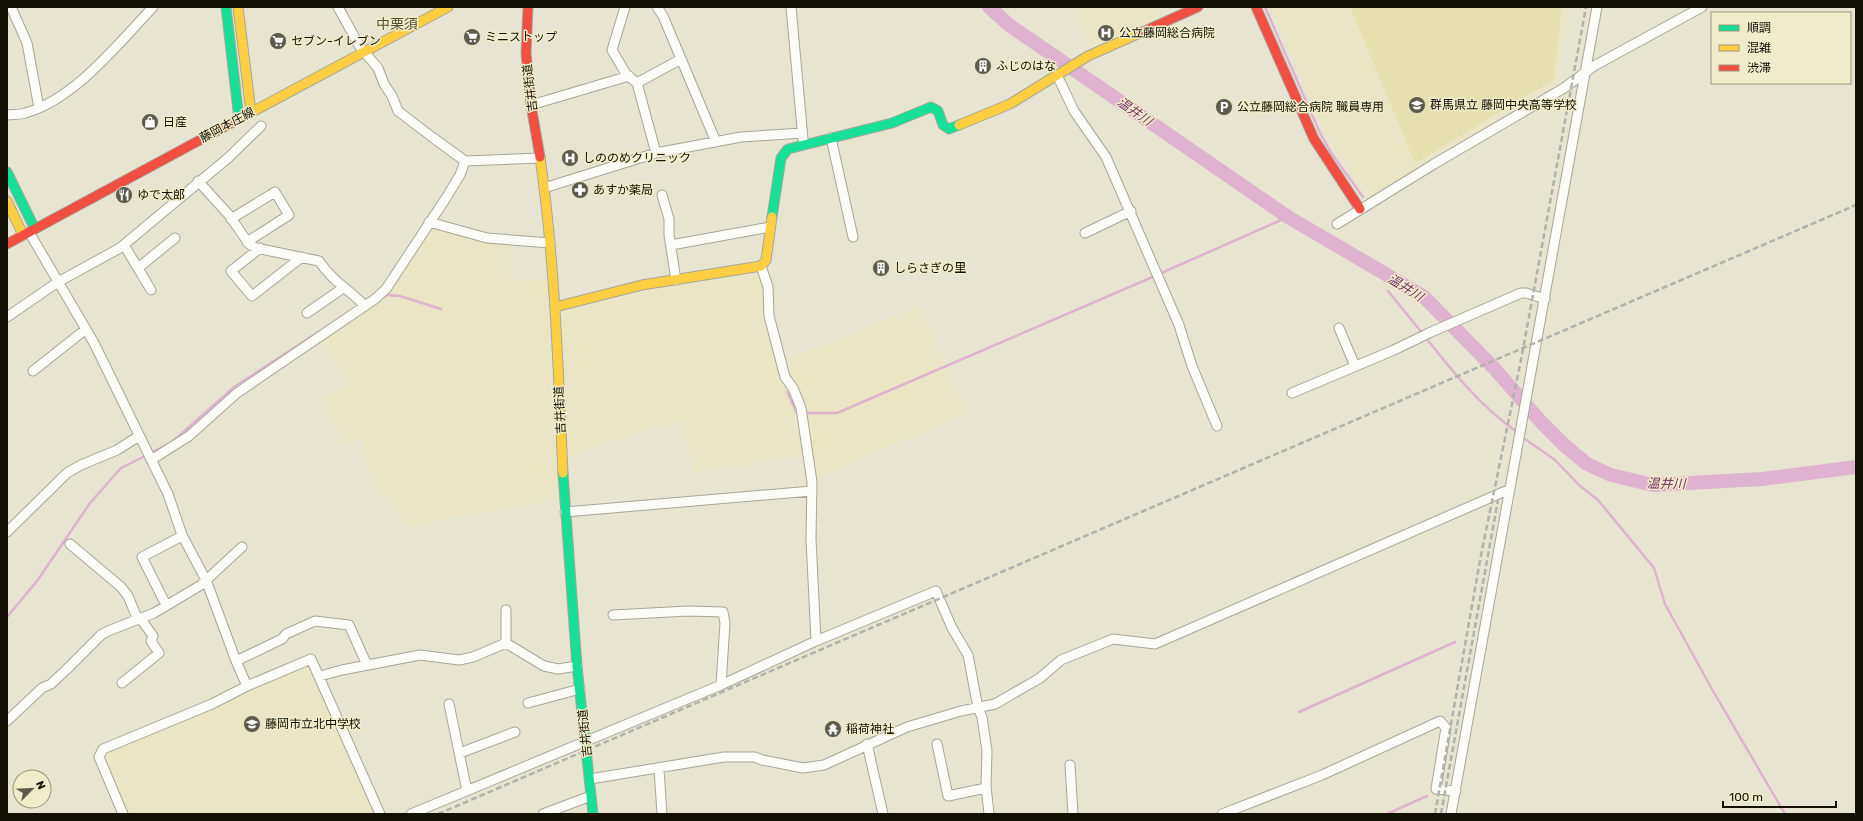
<svg xmlns="http://www.w3.org/2000/svg" width="1863" height="821" font-family="Rubik,'Noto Sans JP',sans-serif">
<rect width="100%" height="100%" fill="#e7e5d2"/>
<path fill="#e9e5c5" d="M1072 7H1158L1162 16 1159 20 1094 49 1090 46Z
M1270 7H1569L1570 9 1557 84 1369 196 1335 148 1322 126Z
M430 225 510 243 511 280H547L559 499 406 527 389 501 379 493 367 468 363 439 358 438 345 445 321 400 350 381 319 343 383 298Z
M751 272 759 277 765 287 791 390 797 407 804 455 693 474 682 421 653 428 566 457 559 316 565 309 642 289Z
M920 305 967 413 814 479 783 359 841 340Z
M303 665 312 666 376 814H127L102 757 105 751Z"/>
<path fill="#e6e0ae" d="M1350 7H1562L1553 80 1415 163Z"/>
<g fill="none" stroke-linecap="round" stroke-linejoin="round">
<path stroke="#dfb3d0" stroke-width="2.5" d="M1265 7 1320 133 1332 154 1363 197
M1159 274 1288 217
M1388 291 1423 334
M386 295 400 296 441 309
M1426 338C1455 374 1478 404 1517 432
M787 392 796 411 799 412
M804 413H837L1155 276
M1525 439 1555 460 1580 486 1598 500 1654 568 1665 604 1713 691 1785 814
M151 453 172 442 234 387 320 331
M7 617 37 581 90 503 121 468 145 456
M1299 712 1455 642
M1387 814 1427 796"/>
<path stroke="#dfb3d0" stroke-width="14" d="M989 7 1009 25 1288 217 1423 296 1493 367 1542 423 1564 445 1587 464 1611 475 1653 485 1762 479 1856 467"/>
<g stroke="#a8a698" stroke-width="11">
<path id="street" d="M11 7 27 43 39 108
M338 7 360 47 378 68 384 84 392 96 398 111 432 137 465 161 540 158
M625 7 612 50 626 74 637 83 656 153
M657 7 663 16 716 142
M791 7 803 139
M1057 75 1074 111 1106 157 1179 325 1192 366 1217 426
M637 83 681 59
M531 105 629 76
M7 115C13 114 20 115 25 113 74 100 119 43 153 7
M831 138 853 237
M198 181 229 215 249 244 256 248 319 261C333 282 349 289 365 306
M544 188 656 153 741 137 802 133
M662 195 669 219V235L676 280
M231 219 275 192 289 215 247 242
M429 222 487 238 550 243
M1337 224 1434 164 1564 88 1594 66 1702 7
M29 232 94 343 168 494 182 535 206 580 236 661 247 686
M1085 233 1131 211
M124 245 151 290
M671 245 770 227
M260 248 231 271 252 296 302 257
M761 266 768 287 769 316 785 377 793 388 801 408 812 482 811 539 816 641
M138 268 175 238
M307 313 343 288
M7 317 58 282 120 248 228 158 261 126
M1339 328 1355 366
M33 371 86 329
M1292 393 1394 350 1429 333 1521 293H1526L1545 299
M151 460 189 436 237 393 375 299 386 289 446 198 460 175 465 161
M565 512 812 491
M7 532 67 473 81 465 117 450 139 436
M70 544 121 587 128 596 138 620
M166 605 142 557 182 536
M613 615 688 611 723 612 725 623 721 685
M506 643V610
M236 661 282 639 286 634 315 621 349 625 367 665
M320 676 342 670 420 655 459 660 473 657 506 643 544 666 558 669 577 666
M122 683 159 653 151 641 153 636 141 619
M528 703 580 689
M449 704 467 791
M7 721 42 688 51 684 66 670 101 635 108 631 154 613 201 585 242 547
M867 744 883 814
M937 744 948 796 986 788
M460 753 515 732
M1070 765 1073 814
M659 769 662 814
M590 779 724 757H755L762 760 803 768 824 765 907 727 961 711 995 704 1040 678 1061 660 1113 639 1155 644 1510 489
M123 814 99 757 103 749 212 704 247 686 311 659 380 814
M411 814 721 685 816 641 936 591 952 628 968 655 978 708 982 717 987 751 986 786 989 814
M543 814 591 796
M1222 814 1322 775 1440 721 1446 728 1436 789 1456 791
M1451 814 1597 7"/>
</g>
<g stroke="#a8a698" stroke-width="11">
<path id="fast" d="M226 7 239 119
M7 172 35 229
M772 217 781 158 788 149 892 123 931 107 938 111 943 125 949 129 959 125
M563 473 577 666 593 814"/>
</g>
<g stroke="#a8a698" stroke-width="11">
<path id="slow" d="M238 7 251 112
M237 120 448 7
M959 125 1010 104 1088 56 1140 33
M540 157C555 261 558 367 563 473
M7 201 23 235
M555 307 642 285 761 266 766 260 772 217"/>
</g>
<g stroke="#a8a698" stroke-width="11">
<path id="jam" d="M528 7 526 53 531 105 540 157
M1256 7 1314 139 1360 209
M1140 33 1198 7
M7 244 237 120"/>
</g>
<use href="#street" stroke="#fbfbf8" stroke-width="9"/>
<use href="#fast" stroke="#16e098" stroke-width="9"/>
<use href="#slow" stroke="#ffcf43" stroke-width="9"/>
<use href="#jam" stroke="#f24e42" stroke-width="9"/>
<path stroke="#b2b2ad" stroke-width="2.5" stroke-dasharray="6 3" stroke-linecap="butt" d="M438 814 1856 205
M1435 814 1481 555 1521 360 1586 7
M1441 814 1498 500"/>
</g>
<defs>
<g id="hospital-disc" transform="scale(0.9)"><circle r="9.5" fill="#5d5b4d" stroke="#f0ecc9"/><path d="M-5-5h3v3.5h4V-5h3V5h-3V1.5h-4V5h-3Z" fill="#fff"/></g>
<g id="supermarket-disc" transform="scale(0.9)"><circle r="9.5" fill="#5d5b4d" stroke="#f0ecc9"/><path d="M-6-5.5h2.5l.6 2H6L4.5 2H-2.5L-4.4-4H-6ZM-1.5 3.2a1.3 1.3 0 1 0 .1 0ZM3 3.2a1.3 1.3 0 1 0 .1 0Z" fill="#fff"/></g>
<g id="building-disc" transform="scale(0.9)"><circle r="9.5" fill="#5d5b4d" stroke="#f0ecc9"/><path d="M-4-6H4V6H1V3H-1V6H-4ZM-2.5-4.3h1.7v1.8h-1.7ZM.8-4.3h1.7v1.8H.8ZM-2.5-1h1.7V.8h-1.7ZM.8-1h1.7V.8H.8Z" fill="#fff"/></g>
<g id="school-disc" transform="scale(0.9)"><circle r="9.5" fill="#5d5b4d" stroke="#f0ecc9"/><path d="M0-5L7-2L0 1L-7-2ZM-4 1L0 2.5L4 1V4Q0 6-4 4Z" fill="#fff"/></g>
<g id="parking-disc" transform="scale(0.9)"><circle r="9.5" fill="#5d5b4d" stroke="#f0ecc9"/><path d="M-3.5-5.5H1a3.5 3.5 0 0 1 0 7H-1V5.5H-3.5ZM-1-3.4V-.6H.8a1.4 1.4 0 0 0 0-2.8Z" fill="#fff"/></g>
<g id="shop-disc" transform="scale(0.9)"><circle r="9.5" fill="#5d5b4d" stroke="#f0ecc9"/><path d="M-5-2.5h2.3a2.7 3.5 0 0 1 5.4 0H5L5.5 6h-11ZM-1.5-2.5h3a1.5 2.3 0 0 0-3 0Z" fill="#fff"/></g>
<g id="pharmacy-disc" transform="scale(0.9)"><circle r="9.5" fill="#5d5b4d" stroke="#f0ecc9"/><path d="M-2-6h4v4h4v4h-4v4h-4v-4h-4v-4h4Z" fill="#fff"/></g>
<g id="restaurant-disc" transform="scale(0.9)"><circle r="9.5" fill="#5d5b4d" stroke="#f0ecc9"/><path d="M-5-6h1v4h1v-4h1v4h1v-4h1v5L-1.5 .5V6h-2V.5L-5-1ZM5-6V6H3V1.5H1.5Q1.5-4 5-6Z" fill="#fff"/></g>
<g id="temple-disc" transform="scale(0.9)"><circle r="9.5" fill="#5d5b4d" stroke="#f0ecc9"/><path d="M0-6L5-2H3V0L6.5 2.5H4V6H1.5V3h-3V6H-4V2.5H-6.5L-3 0V-2H-5Z" fill="#fff"/></g>
</defs>
<g fill-rule="evenodd">
<use href="#hospital-disc" x="1106" y="33"/>
<use href="#supermarket-disc" x="472" y="37"/>
<use href="#supermarket-disc" x="278" y="41"/>
<use href="#building-disc" x="983" y="66"/>
<use href="#school-disc" x="1417" y="105"/>
<use href="#parking-disc" x="1224" y="107"/>
<use href="#shop-disc" x="150" y="122"/>
<use href="#hospital-disc" x="570" y="158"/>
<use href="#pharmacy-disc" x="580" y="190"/>
<use href="#restaurant-disc" x="124" y="195"/>
<use href="#building-disc" x="881" y="268"/>
<use href="#school-disc" x="252" y="724"/>
<use href="#temple-disc" x="833" y="729"/>
</g>
<g text-anchor="middle" stroke-width="3" stroke-linejoin="round" paint-order="stroke">
<g font-size="12" fill="#131105" stroke="#f0ecc9" text-anchor="start">
<text x="1119" y="37">公立藤岡総合病院</text>
<text x="485" y="41">ミニストップ</text>
<text x="291" y="45">セブン-イレブン</text>
<text x="996" y="70">ふじのはな</text>
<text x="1430" y="109">群馬県立 藤岡中央高等学校</text>
<text x="1237" y="111">公立藤岡総合病院 職員専用</text>
<text x="163" y="126">日産</text>
<text x="583" y="162">しののめクリニック</text>
<text x="593" y="194">あすか薬局</text>
<text x="137" y="199">ゆで太郎</text>
<text x="894" y="272">しらさぎの里</text>
<text x="265" y="728">藤岡市立北中学校</text>
<text x="846" y="733">稲荷神社</text>
</g>
<g font-size="12" fill="#131105" stroke="#f0ecc9">
<text transform="translate(530 88) rotate(-97)" y="4">吉井街道</text>
<text transform="translate(227 125) rotate(-28)" y="4">藤岡本庄線</text>
<text transform="translate(560 410) rotate(-93)" y="4">吉井街道</text>
<text transform="translate(585 733) rotate(-96)" y="4">吉井街道</text>
</g>
<g font-size="13" font-style="italic" fill="#762f6c" stroke="#f0ecc9">
<text transform="translate(1135 111) rotate(35)" y="5">温井川</text>
<text transform="translate(1406 287) rotate(32)" y="5">温井川</text>
<text transform="translate(1666 483) rotate(1)" y="5">温井川</text>
</g>
<g font-size="14" fill="#555032" stroke="#f0ecc9">
<text x="397" y="29">中栗須</text>
</g>
</g>
<rect width="1863" height="821" fill="none" stroke="#131105" stroke-width="16"/>
<rect x="1711" y="12" width="140" height="72" fill="#f0ecc9" stroke="#98947b"/>
<rect x="1719" y="25" width="20" height="6" fill="#16e098" stroke="#98947b"/>
<text x="1747" y="32" font-size="12" fill="#131105">順調</text>
<rect x="1719" y="45" width="20" height="6" fill="#ffcf43" stroke="#98947b"/>
<text x="1747" y="52" font-size="12" fill="#131105">混雑</text>
<rect x="1719" y="65" width="20" height="6" fill="#f24e42" stroke="#98947b"/>
<text x="1747" y="72" font-size="12" fill="#131105">渋滞</text>
<g transform="translate(32 789) rotate(66)"><circle r="19" fill="#f0ecc9" stroke="#98947b"/>
<path d="M0-3L7 15L0 10L-7 15Z" fill="#5d5b4d"/>
<text y="-6" font-size="11" font-weight="bold" text-anchor="middle" fill="#131105">N</text>
</g>
<path d="M1723 801v6h113v-6" fill="none" stroke="#131105" stroke-width="2"/>
<text x="1729" y="801" font-size="12" fill="#131105" stroke="#f0ecc9" stroke-width="3" paint-order="stroke">100 m</text>
</svg>
